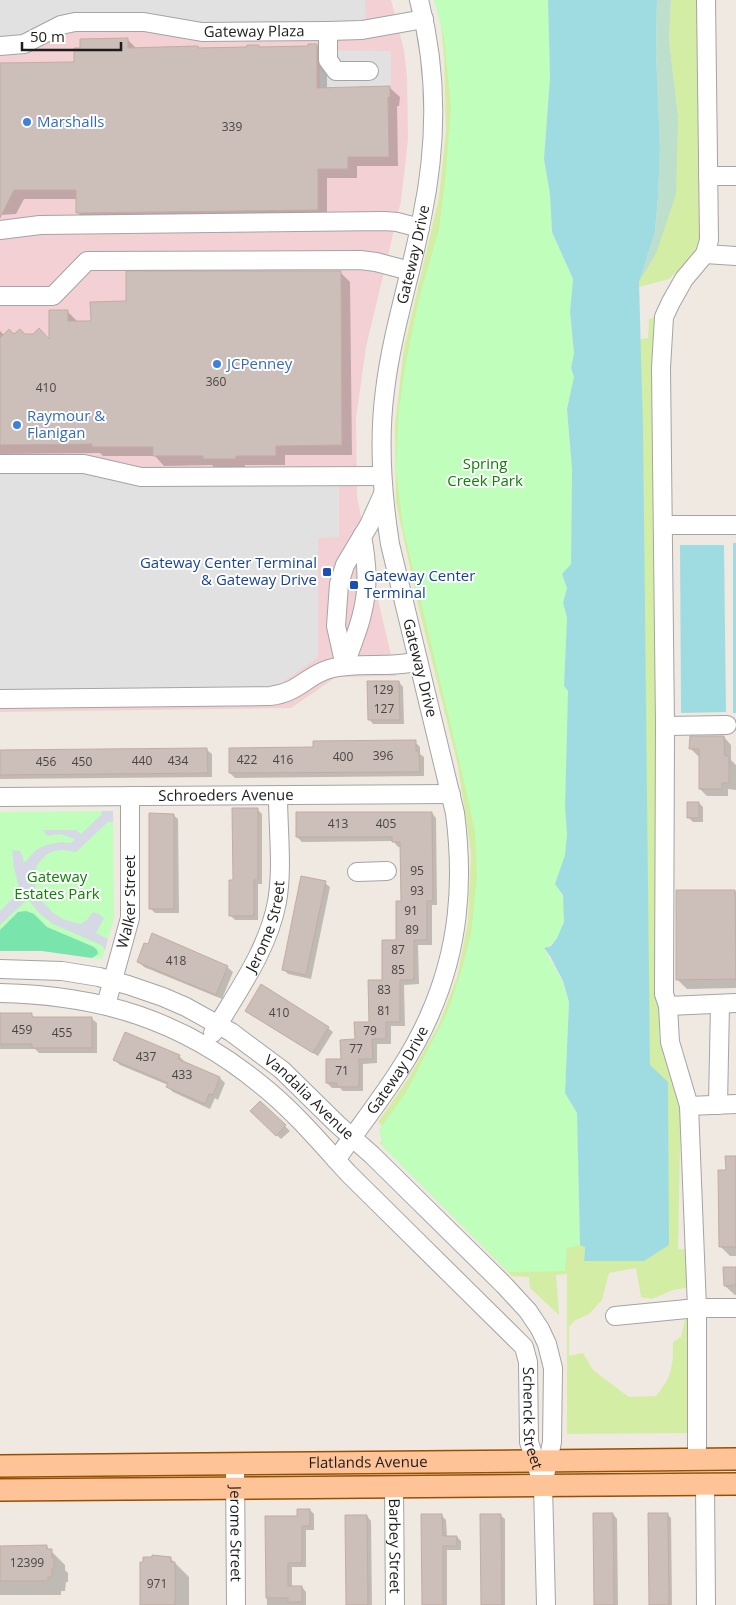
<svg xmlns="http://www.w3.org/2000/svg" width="736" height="1605" font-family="'Open Sans',sans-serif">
<rect width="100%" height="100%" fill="#efe9e2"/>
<path fill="#f2d0d3" d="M0 0H391L404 50 407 77 408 139 401 201 366 347 356 418 357 497 379 604 396 676 336 677 291 708 0 712Z"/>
<path fill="#d3eea4" d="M470 0 473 803 479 858 474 938 457 999 434 1047 384 1128 378 1122 408 1079 439 1024 457 977 468 922 471 853 458 766 418 605 396 502 395 425 404 348 439 197 446 130 444 57 440 15Z
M671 0H697L701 236 692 258 669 279 639 287V282L656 254 678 116 669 40Z
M657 317 658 323 654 324 655 579 658 843 654 847 659 852V1037L665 1058 678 1084 681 1097 678 1249 691 1250 690 1287 673 1290 652 1299 641 1297 636 1268 609 1273 602 1300 589 1314 574 1321 569 1327V1356L583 1353 593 1370 629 1397 656 1396C672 1377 673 1367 673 1342L681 1337 686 1315H692L691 1433 567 1434V1274L556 1275 559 1315 530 1288 529 1277 512 1276 380 1143 387 1134 571 1241 585 1247 584 1261 668 1083 650 1066 640 339 648 338 649 319Z"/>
<path fill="#bedfcb" d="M657 0H671L669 40 678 116 676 194 656 254 639 282 655 232 658 197 660 150 656 50Z"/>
<path fill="#bffebb" d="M434 0H548L550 77 544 159 550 194 552 232 573 279 570 312 574 353 571 368 574 377 567 409 572 469 571 564 562 574 567 588 563 603 567 617 564 686 568 691 565 807 567 834 565 855 556 884C558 887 561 891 562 895 569 912 562 941 544 949L563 982 569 1002 565 1093 577 1113 580 1245 567 1248 565 1271 509 1272 383 1147 379 1130 407 1091 448 1011 462 969 471 934 477 875 475 831 461 768 403 527 396 468 399 407 407 357 419 299 439 229 445 183 451 107 444 37Z
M113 811 114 918 102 959 42 951H0V812Z"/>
<path fill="#79e5ac" d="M26 911 34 914 47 927 94 947 97 950 98 954 92 958 42 951H0V930L18 912Z"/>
<path fill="#e1e1e1" d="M0 0H365L366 23H194L147 13 65 16 13 39H0Z
M320 50 391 51V88H320Z
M0 470 339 481V537L318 538V658L281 683 264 688 0 689Z"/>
<path fill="#d6d9e5" d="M102 811H113V822H108L76 852 63 850 54 851 46 855 37 865 34 879 36 891 43 902 53 913 63 919 80 924 87 920 93 912 99 914 104 918 96 933 108 939 105 951 103 946 53 924 39 913 28 899 0 925V911L20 891 14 868 12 850 20 851 23 857V861L25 862 36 850 46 845 61 842 71 843 75 839 60 834 47 836 43 830H76L81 834 101 815Z"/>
<path fill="#9fdce1" d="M548 0H657L656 50 660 150 658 197 655 232 639 282 643 426 650 1065 668 1082 669 1245 644 1261H584L585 1247 580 1245 577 1113 565 1093 569 1002 563 981 550 956 544 948 551 946 557 938 564 922 563 895 555 884 565 855 567 834 565 807 568 691 564 686 567 617 563 603 567 588 562 574 571 564 572 469 567 409 574 377 571 368 574 353 570 312 573 279 552 232 550 194 544 159 550 77Z
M733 543H736V713H733Z
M680 545H724L726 712 681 713Z"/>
<path fill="#0003" d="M128 40 137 49 198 47 200 49 309 48 317 45 327 55V89L390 88 400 97 399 106H397L398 166H357V178H327V219L87 222 77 212V199H24L16 214 0 215V64L76 63Z
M340 272 350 282 352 455H285V465H245V468H214L212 465 164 466 155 456H103L100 453 0 454V331L4 335H24L50 342 67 311 77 321 92 322 127 303Z
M399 682 403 687 404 724H373L369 719Z
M724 737 731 745V760L736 765V790L728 789V796H707L700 789V756H698L691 749Z
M415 742 420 747V754L424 757V776L235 778 230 773 315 749Z
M207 750 212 754V777L0 779V751Z
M699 803 703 807V822H693L688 817Z
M257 809 262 814V884H258V920H235L230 915 234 881Z
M432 813 436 818 437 905H432V945H418L419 984 404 985 405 1026H391V1044H377V1063L363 1064V1091H343L340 1088H332L327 1083 370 1023 397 942 402 902V847H398L393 841 302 842 297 837Z
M173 815 178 819 179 913H155L151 909Z
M325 883 330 887 311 979 288 974 283 969Z
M735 891 736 892V988L687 989 677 979Z
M148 946 227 967 233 972 222 999 144 967 138 961Z
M247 1011 328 1028 333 1032 318 1056 251 1015Z
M31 1014 35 1018H91L97 1023V1053H39L35 1049H0V1015Z
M179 1056 184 1061 183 1063 220 1078 225 1083 218 1100 215 1098 210 1109 173 1092 168 1087V1085L120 1065 115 1060Z
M260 1102 290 1131 281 1139 252 1111Z
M736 1157V1256H730L721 1247 727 1171Z
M736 1262V1295H735L725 1286 736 1268Z
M310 1510 314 1514V1530H306V1567H292V1588L302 1587 306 1592V1605H267L266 1517H299Z
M613 1514 617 1519 618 1605H595Z
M667 1514 671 1518 672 1605H650Z
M500 1515 505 1519V1605H482Z
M367 1516 371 1521 372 1605H347Z
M442 1516 446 1520 447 1537H457L461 1541V1550H447V1605H423Z
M0 1547H47L65 1565V1570L68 1573V1582H66L65 1591H61V1595H0Z
M170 1558 189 1577V1605H141Z"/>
<path fill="#ccbeb8" stroke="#c2ada3" d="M128 38V48L198 46V48L247 47V45H259V47L308 46V44H317V88L390 86V97H388L389 157H348V169H318V210L76 213V190H14L0 218V63L74 62V48H80V39Z
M126 271H341L342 445 276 446V456H236V459H203V456H153V447H92V444L0 445V338L9 329 14 334 20 329 25 334H33L39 328 49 339V310H68V321H91L90 302 126 301Z
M367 681H399L400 720H368Z
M690 736H724L725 756H729V783H722V789H699V749H689Z
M416 740V751H419L420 772 229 773V748L313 747V741Z
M207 748 208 773 0 775V750Z
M687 802H699V818H687Z
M232 808H258V880H254V916H229V880H233Z
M296 812H432L433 901H427V940H414V980H400V1022H386V1039H372L373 1059H359V1087H337V1083H326V1059H341L340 1040 355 1039 354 1022H369L368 980H382V940H396V901H401L400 842H392V837H296Z
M149 813 174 814V909H149Z
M301 876 326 881 306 975 282 970Z
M676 890H735L736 979 676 980Z
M152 933 228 966 216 995 137 962 144 943 148 944Z
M261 984 329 1027 313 1053 245 1011Z
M0 1013H32V1017H92V1048H32V1044H0Z
M125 1032 180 1055 178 1059 220 1077 213 1095 209 1094 205 1104 166 1087 168 1083 113 1060Z
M260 1101 286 1125 276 1136 250 1111Z
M725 1156H736V1247H719L718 1170H726Z
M723 1267H736V1285L724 1286Z
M297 1509H310V1526H302V1563H288V1586H302V1602H288V1598H266L265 1516H297Z
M593 1513H613L614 1605H594Z
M648 1513H668L669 1605H649Z
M421 1514H442L443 1536H457V1546H443V1605H422Z
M480 1514H501L502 1605H481Z
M345 1515H367L368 1605H346Z
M47 1545V1549H52V1558H54V1568H52V1577H48V1581H0V1546Z
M152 1555 171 1557V1562H175V1605H140V1562H143V1557H152Z"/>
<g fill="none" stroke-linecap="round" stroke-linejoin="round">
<g stroke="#a4a4a4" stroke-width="20">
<g id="minor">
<path d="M328 31V60L336 71H369"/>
<path id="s1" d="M0 46 24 44 61 25 75 22H144L202 32 328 31 362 30 424 19"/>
<path d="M708 176H736"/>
<path d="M0 230 40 225 385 221 397 222 420 228"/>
<path d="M705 254 736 256"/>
<path d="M0 296H53L87 261 360 260 376 262 410 271"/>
<path d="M0 464H84L141 477 382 476"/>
<path d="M663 525H736"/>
<path d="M345 666 336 626 339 584 345 565 369 525 383 494"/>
<path d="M345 666C350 648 358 632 362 614 369 587 367 563 362 536"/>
<path d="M0 699 270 696C298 693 306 676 329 669 358 661 389 669 418 661"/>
<path d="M665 726 727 725"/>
<path id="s2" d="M0 797 451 794"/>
<path d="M357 872 387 871"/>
<path id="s3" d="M0 969 62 971 99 977 128 985 163 997 186 1007 231 1032 282 1070 337 1124 372 1155 504 1285 528 1311 540 1329 547 1344 553 1368 552 1442 543 1485 546 1605"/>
<path id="s4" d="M0 993C100 995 182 1020 260 1084 293 1110 320 1142 348 1173L524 1347 528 1362 529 1442 539 1473"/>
<path id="s5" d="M106 1005 130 918V796"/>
<path d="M668 1006 736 1003"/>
<path id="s6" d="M213 1033C237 992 268 950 277 902 283 868 278 830 278 795"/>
<path d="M718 1105 720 1004"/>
<path d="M689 1106 736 1104"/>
<path id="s7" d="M336 1160C369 1113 408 1066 430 1014 459 948 464 883 455 813L390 544C382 493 378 442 385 390 392 332 411 275 422 217 437 145 438 72 419 0"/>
<path d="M615 1316 697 1308H736"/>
<path d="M697 1459V1308L689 1106 670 1042 668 1006 664 994 665 726 661 368 664 317 671 302 684 279 705 254 709 240 706 0"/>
<path id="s8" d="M235 1464 236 1605"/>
<path d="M705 1484 706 1605"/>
<path id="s9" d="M394 1487 395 1605"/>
</g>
</g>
<g stroke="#974f00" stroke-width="24">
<g id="major">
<path id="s10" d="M0 1466 736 1459"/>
<path d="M0 1490 736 1484"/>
</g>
</g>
<use href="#minor" stroke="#fff" stroke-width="18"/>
<use href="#major" stroke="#ffc398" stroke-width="21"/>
</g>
<g fill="#3f7fe0" stroke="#fff" stroke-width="2">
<circle cx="27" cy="122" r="5"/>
<circle cx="217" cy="364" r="5"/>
<circle cx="17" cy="425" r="5"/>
</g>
<g fill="#1a4fb4" stroke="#fff" stroke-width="2">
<rect x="322" y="567" width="10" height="10" rx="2.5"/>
<rect x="349" y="580" width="10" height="10" rx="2.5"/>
</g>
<g text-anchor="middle" stroke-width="4" stroke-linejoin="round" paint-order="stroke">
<g font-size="12" fill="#494544">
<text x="232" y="131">339</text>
<text x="216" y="386">360</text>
<text x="46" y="392">410</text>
<text x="383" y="694">129</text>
<text x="384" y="713">127</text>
<text x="383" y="760">396</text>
<text x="343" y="761">400</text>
<text x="247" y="764">422</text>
<text x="283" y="764">416</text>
<text x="142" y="765">440</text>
<text x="178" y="765">434</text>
<text x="46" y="766">456</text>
<text x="82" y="766">450</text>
<text x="338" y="828">413</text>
<text x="386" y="828">405</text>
<text x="417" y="875">95</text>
<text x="417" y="895">93</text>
<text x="411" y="915">91</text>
<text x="412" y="934">89</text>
<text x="398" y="954">87</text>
<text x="176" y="965">418</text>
<text x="398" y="974">85</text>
<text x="384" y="994">83</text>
<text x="384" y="1015">81</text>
<text x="279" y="1017">410</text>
<text x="22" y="1034">459</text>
<text x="370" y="1035">79</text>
<text x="62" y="1037">455</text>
<text x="356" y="1053">77</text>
<text x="146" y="1061">437</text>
<text x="342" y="1075">71</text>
<text x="182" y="1079">433</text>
<text x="27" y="1567">12399</text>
<text x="157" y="1588">971</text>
</g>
<g font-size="15" fill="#1d1d1d" stroke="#fff">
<text dy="5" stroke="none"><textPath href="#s1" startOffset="260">Gateway Plaza</textPath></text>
<text dy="5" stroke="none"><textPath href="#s7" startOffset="949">Gateway Drive</textPath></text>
<text transform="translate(420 668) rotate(76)" y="5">Gateway Drive</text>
<text dy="5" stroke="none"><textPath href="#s2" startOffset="226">Schroeders Avenue</textPath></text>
<text dy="5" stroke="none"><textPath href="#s5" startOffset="106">Walker Street</textPath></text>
<text dy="5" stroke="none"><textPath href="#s6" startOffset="120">Jerome Street</textPath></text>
<text dy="5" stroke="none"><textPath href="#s7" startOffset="109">Gateway Drive</textPath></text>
<text dy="5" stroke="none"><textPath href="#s3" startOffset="345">Vandalia Avenue</textPath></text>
<text dy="5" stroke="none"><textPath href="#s4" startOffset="726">Schenck Street</textPath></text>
<text dy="5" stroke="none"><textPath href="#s10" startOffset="368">Flatlands Avenue</textPath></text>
<text dy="5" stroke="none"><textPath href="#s8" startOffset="70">Jerome Street</textPath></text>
<text dy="5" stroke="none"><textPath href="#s9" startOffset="59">Barbey Street</textPath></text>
</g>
<g font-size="15" fill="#366cbe" stroke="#fff" text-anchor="start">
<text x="37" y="127">Marshalls</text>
<text x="227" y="369">JCPenney</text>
<text x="27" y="421">Raymour &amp;<tspan x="27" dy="17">Flanigan</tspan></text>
</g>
<g font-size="15" fill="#0b8402" stroke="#fff">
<text x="485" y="469">Spring<tspan x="485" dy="17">Creek Park</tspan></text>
<text x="57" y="882">Gateway<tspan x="57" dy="17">Estates Park</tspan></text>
</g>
<g font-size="15" fill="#164399" stroke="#fff" text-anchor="end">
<text x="317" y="568">Gateway Center Terminal<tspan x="317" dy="17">&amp; Gateway Drive</tspan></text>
<text x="364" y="581" text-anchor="start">Gateway Center<tspan x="364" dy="17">Terminal</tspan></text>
</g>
</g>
<path d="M22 42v8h99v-8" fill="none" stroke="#1d1d1d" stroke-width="2.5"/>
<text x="30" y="42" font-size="15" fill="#1d1d1d" stroke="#ffffff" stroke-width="4" paint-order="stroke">50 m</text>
</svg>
